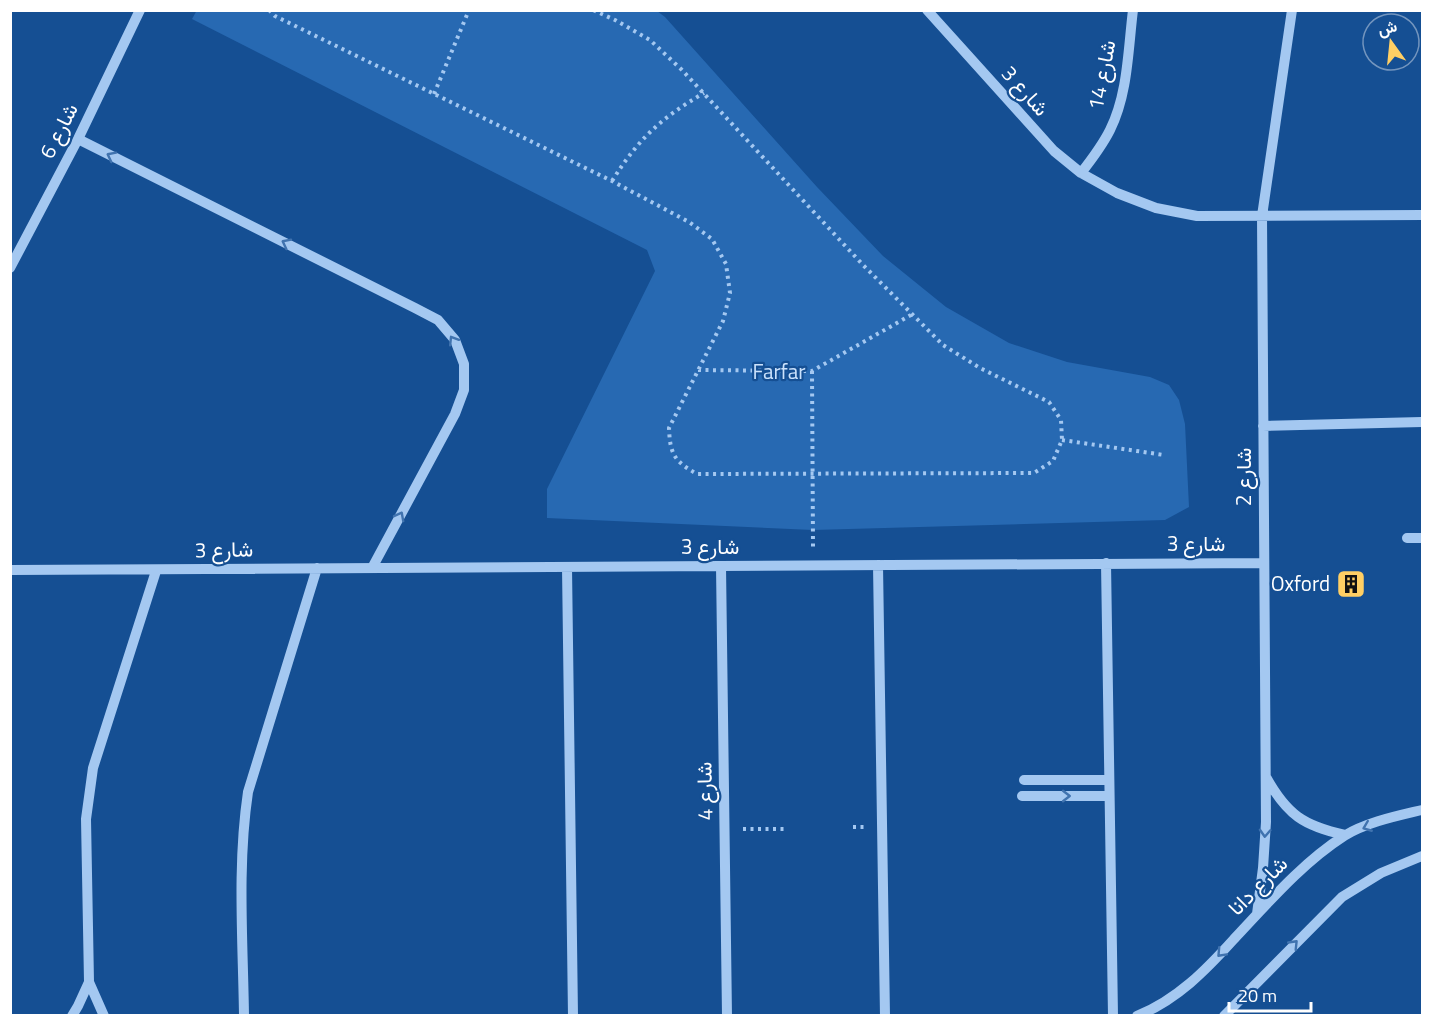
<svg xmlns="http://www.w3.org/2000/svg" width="1433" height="1026" font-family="'Titillium Web',Vazirmatn,sans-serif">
<rect width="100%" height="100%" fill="#154f93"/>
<path fill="#2769b2" d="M197 10 657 11 665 17 817 187 883 256 946 307 1009 343 1067 362 1150 377 1169 385 1179 400 1185 424 1189 507 1165 520 813 530 547 518V489L655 271 647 250 192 19Z"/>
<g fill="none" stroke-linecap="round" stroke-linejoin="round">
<path stroke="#a4c8f1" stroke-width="4" stroke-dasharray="3 4.5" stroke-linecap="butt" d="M269 10 275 16 612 181 689 222 712 239 726 264 730 293 723 321 669 428C670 454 674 461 697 474L1034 473 1053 461 1062 440 1061 420 1049 402 980 368 943 345 863 265 682 70 650 40 615 20 593 10
M434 94 469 10
M612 181C639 138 661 118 704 93
M698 370 812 371 911 315
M812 371 813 547
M1062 440 1164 455
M853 827H865
M743 829H786"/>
<path stroke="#a4c8f1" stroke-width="10" d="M927 10 1054 151 1081 173 1117 193 1156 208 1197 216 1422 215
M78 139 415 308 438 320 455 340 464 364V390L455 414 372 568
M1081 173C1092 159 1102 146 1110 130 1128 94 1128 50 1133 10
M10 268 78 139 140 10
M1263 426 1422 422
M1407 538H1422
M1106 563 1113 1016
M878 565 885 1016
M721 566 727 1016
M567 567 573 1016
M10 570 1264 563
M1266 777C1287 815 1304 826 1345 835
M1024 780H1109
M1022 796H1109
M1257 914 1263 868 1266 822 1262 216 1292 10
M72 1016 78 1006 89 982
M104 1016 89 982 86 819 93 768 156 571
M244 1016C243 941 237 866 248 792L317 568
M1137 1016C1177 1000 1206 970 1234 939 1268 903 1302 863 1344 836 1367 822 1397 816 1422 810
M1224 1016 1342 897 1381 873 1422 856"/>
</g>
<defs><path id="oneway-chevron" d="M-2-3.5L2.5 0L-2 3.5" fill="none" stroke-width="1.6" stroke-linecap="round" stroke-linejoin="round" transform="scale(1.5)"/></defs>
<g stroke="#4073af">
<use href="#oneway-chevron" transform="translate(111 156) rotate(-153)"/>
<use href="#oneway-chevron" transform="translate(286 243) rotate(-153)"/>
<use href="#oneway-chevron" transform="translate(453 340) rotate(-122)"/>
<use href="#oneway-chevron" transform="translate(400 516) rotate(-62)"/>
<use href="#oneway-chevron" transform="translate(1066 796)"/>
<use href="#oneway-chevron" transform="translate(1367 827) rotate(158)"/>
<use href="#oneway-chevron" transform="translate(1265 833) rotate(93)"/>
<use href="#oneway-chevron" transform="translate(1294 944) rotate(-46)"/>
<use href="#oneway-chevron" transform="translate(1221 953) rotate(133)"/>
</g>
<defs>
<g id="building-square" transform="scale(1.5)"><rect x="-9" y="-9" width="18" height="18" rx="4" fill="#ffcf64" stroke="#154f93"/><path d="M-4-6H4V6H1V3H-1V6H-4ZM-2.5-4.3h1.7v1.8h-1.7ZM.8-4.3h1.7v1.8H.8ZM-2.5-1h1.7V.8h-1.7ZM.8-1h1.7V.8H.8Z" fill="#111"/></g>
</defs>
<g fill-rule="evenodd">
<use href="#building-square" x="1351" y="584"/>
</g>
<g text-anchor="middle" stroke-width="4.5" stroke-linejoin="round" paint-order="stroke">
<g font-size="21" fill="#fff" stroke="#154f93">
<text transform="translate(1102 75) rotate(-79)" y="7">شارع 14</text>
<text transform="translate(1025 91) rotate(48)" y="7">شارع 3</text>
<text transform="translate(59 131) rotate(-63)" y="7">شارع 6</text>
<text transform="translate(1244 477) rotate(-90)" y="7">شارع 2</text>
<text x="1196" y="551">شارع 3</text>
<text x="710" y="554">شارع 3</text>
<text transform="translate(224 550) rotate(-1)" y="7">شارع 3</text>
<text transform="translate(705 791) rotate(-91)" y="7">شارع 4</text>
<text transform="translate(1258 886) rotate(-45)" y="7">شارع دانا</text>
</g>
<g font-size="21" fill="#cbe2fc" stroke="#154f93">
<text x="779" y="379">Farfar</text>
</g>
<g font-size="21" fill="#fff" stroke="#154f93" text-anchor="end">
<text x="1330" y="591">Oxford</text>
</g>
</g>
<rect width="1433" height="1026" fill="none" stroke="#ffffff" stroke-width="24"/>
<g transform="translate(1391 42) rotate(345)"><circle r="28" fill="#154f93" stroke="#7395be" stroke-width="1.5"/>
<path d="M0-4.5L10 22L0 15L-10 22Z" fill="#ffcf64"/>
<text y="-9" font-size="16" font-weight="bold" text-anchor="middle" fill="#ffffff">ش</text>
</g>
<path d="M1229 1002v9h82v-9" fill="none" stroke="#ffffff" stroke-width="3"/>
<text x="1238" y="1002" font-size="18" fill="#ffffff" stroke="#154f93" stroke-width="4.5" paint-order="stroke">20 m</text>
</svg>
